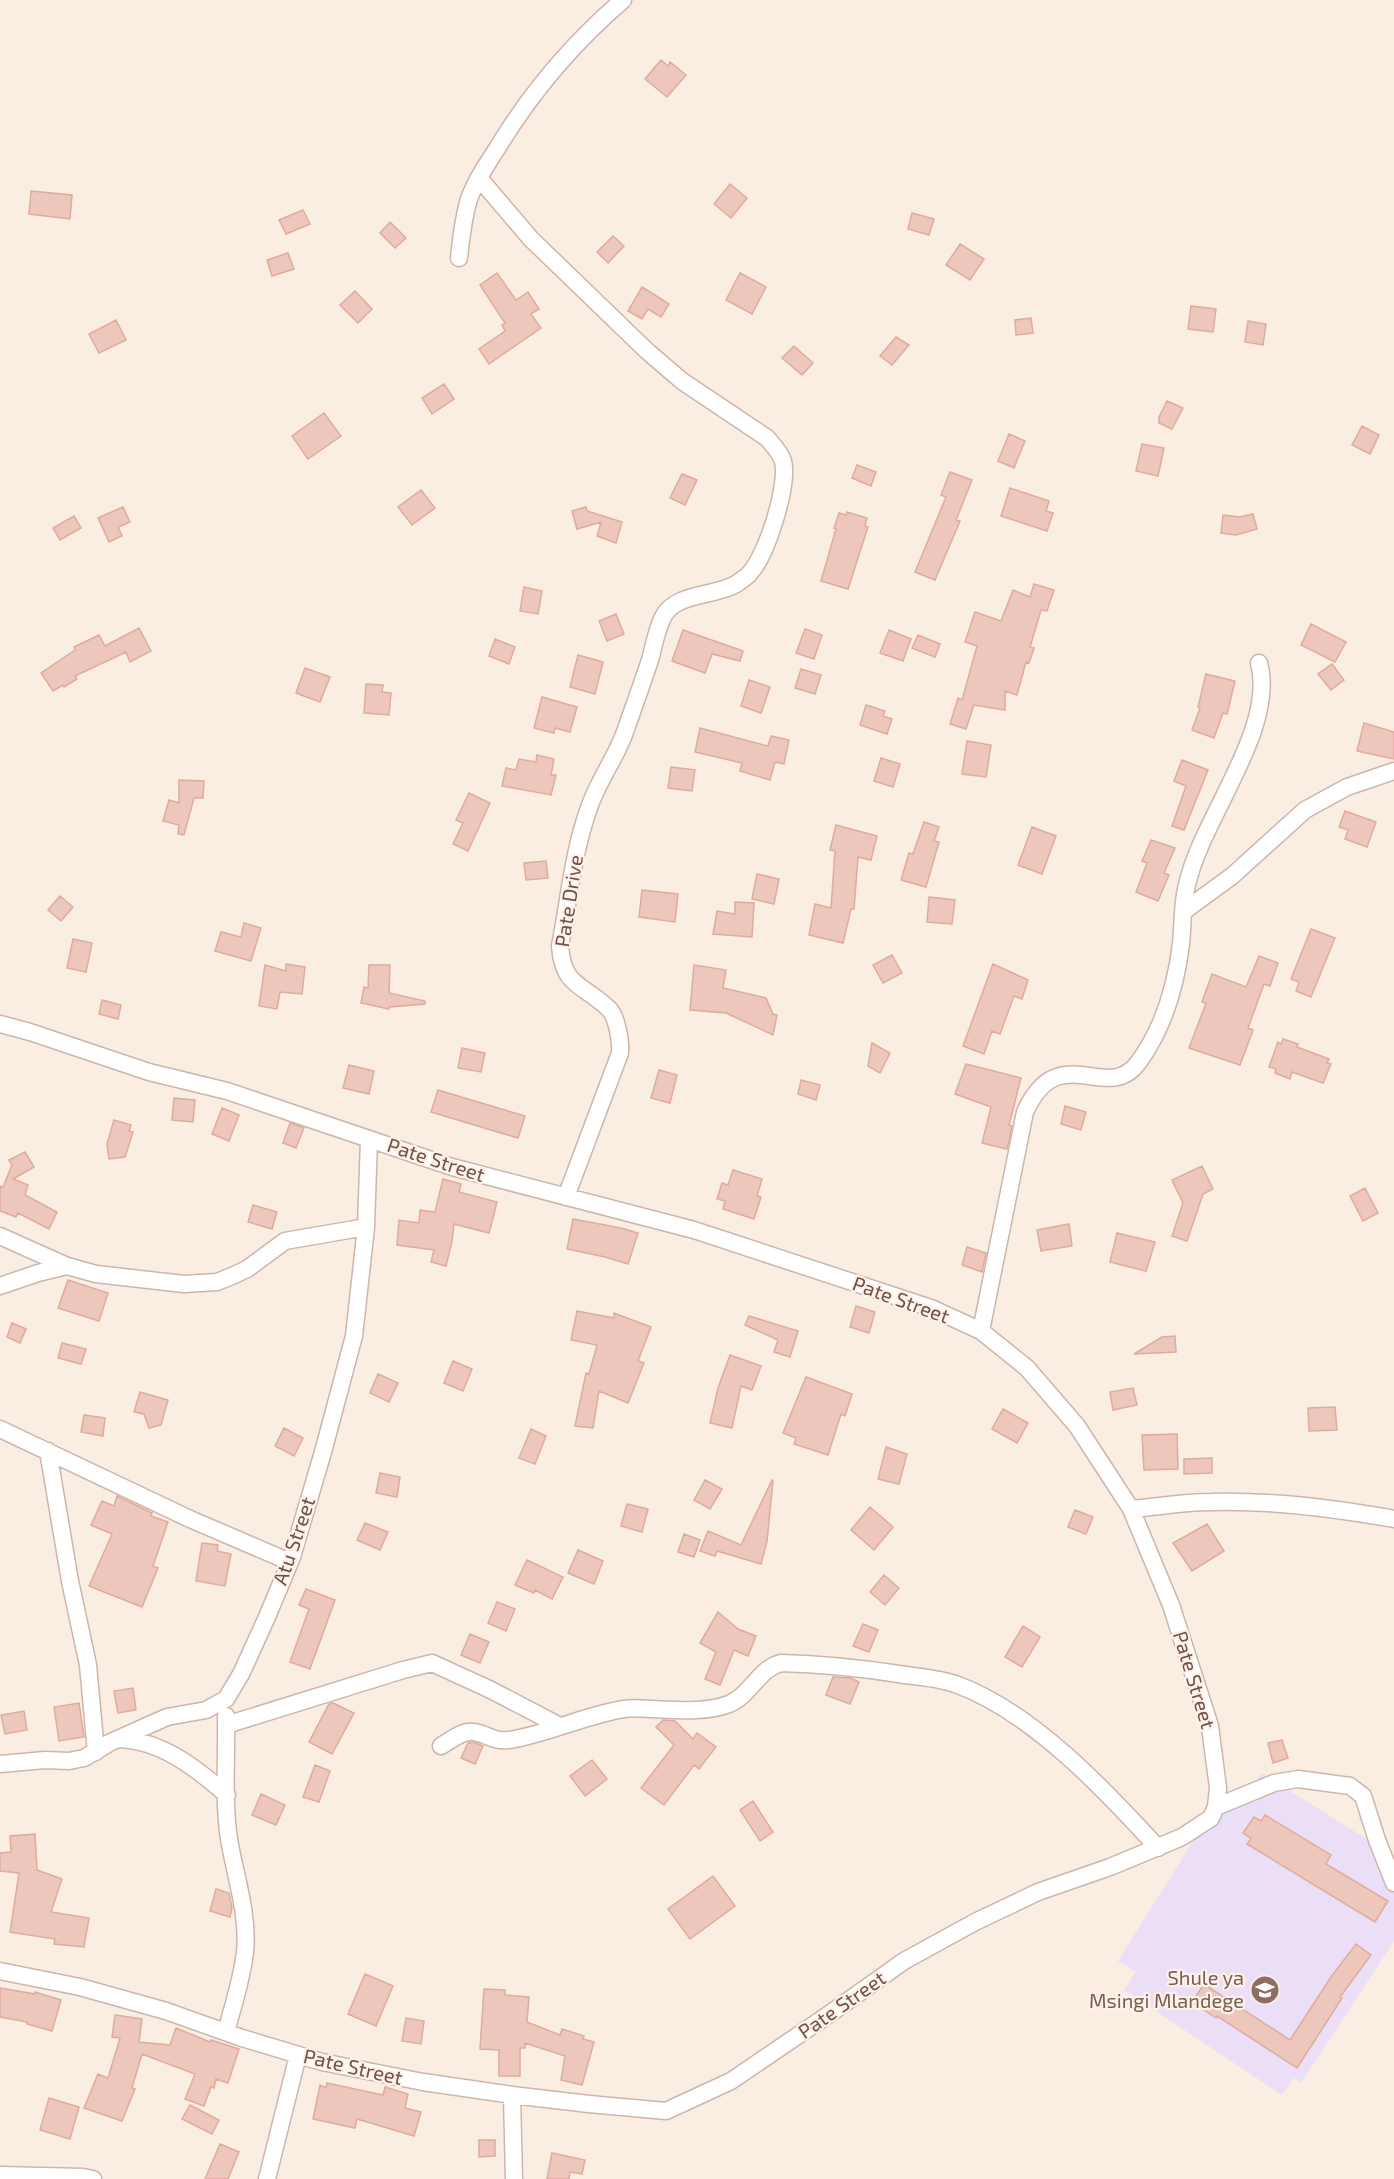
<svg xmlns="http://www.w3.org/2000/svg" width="1394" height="2179" font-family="'Exo 2',sans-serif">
<rect width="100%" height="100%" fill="#faede2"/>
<path fill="#eadff6" d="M1261 1773 1394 1856V1941L1301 2083 1293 2078 1282 2095 1124 1990 1136 1972 1118 1961 1226 1789 1244 1800Z"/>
<path fill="#eec7bc" stroke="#dfab9d" stroke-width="1.5" d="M661 60 668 66 670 62 686 75 667 97 645 79Z
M730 184 747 198 731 218 714 204Z
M31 191 72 195 70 219 29 214Z
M303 210 310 224 286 234 279 220Z
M912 213 934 219 929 235 908 229Z
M390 222 406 238 395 248 380 233Z
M613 236 624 246 608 263 597 252Z
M960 244 984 259 970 280 946 265Z
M288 253 294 269 272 276 267 260Z
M497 273 516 300 528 292 539 309 531 314 541 328 489 364 479 349 505 331 502 325 505 323 480 285Z
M740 273 766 287 752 314 726 300Z
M642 287 669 304 661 317 648 309 642 319 628 311Z
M355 291 372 309 358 323 340 305Z
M1191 306 1216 309 1213 332 1188 329Z
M1031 318 1033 333 1016 335 1015 320Z
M116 320 126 340 99 353 89 334Z
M1248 321 1266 324 1263 345 1245 342Z
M896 337 909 345 892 365 880 356Z
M794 346 813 363 802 375 782 358Z
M444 384 454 399 432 414 422 398Z
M1167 401 1183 408 1172 429 1159 423V417Z
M324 413 341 436 308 459 292 436Z
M1362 426 1379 435 1370 454 1352 445Z
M1009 434 1025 441 1014 468 998 461Z
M1142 444 1164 448 1158 476 1136 471Z
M857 465 876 472 871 486 852 478Z
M950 472 972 480 956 520 960 521 935 580 915 572 946 497 941 495Z
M682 474 697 480 685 505 670 498Z
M1010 488 1049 501 1046 511 1053 513 1047 531 1001 516Z
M421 490 435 508 412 525 398 507Z
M123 507 130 522 118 527 122 536 109 542 98 518Z
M586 507 587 511 622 522 616 543 597 536 601 522 577 529 572 511Z
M847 512 867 518 865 526 868 527 848 589 821 581 836 529 834 528 839 513 846 515Z
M1253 514 1257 529 1236 535 1221 533 1223 515 1240 517Z
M74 516 81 528 60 540 53 528Z
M1034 584 1054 590 1047 611 1041 610 1030 647 1034 648 1029 663 1026 662 1017 695 1005 691V710L974 705 966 729 950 724 958 698 962 700 977 646 965 642 975 612 1001 621 1013 590 1030 597Z
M524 587 542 591 538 614 520 611Z
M616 614 624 634 607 641 599 621Z
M1311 624 1346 642 1335 662 1301 645Z
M139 628 151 651 130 662 126 652 75 676 77 679 64 687 63 685 53 691 41 673 75 650 74 647 99 635 105 646Z
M805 629 822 635 814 659 796 653Z
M683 630 743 651 740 661 712 654 705 673 672 661Z
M889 630 911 639 903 661 880 653Z
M918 635 940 644 935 657 912 648Z
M495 639 515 647 509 664 489 656Z
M578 655 603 662 595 694 570 687Z
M1332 664 1344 680 1331 690 1318 674Z
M305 668 330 677 320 702 296 693Z
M801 669 821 675 815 694 795 688Z
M1206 674 1235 681 1227 714 1223 713 1214 738 1192 730 1200 708 1198 707Z
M749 680 770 687 761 713 741 706Z
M366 684 383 685 382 692 391 693 389 715 364 713Z
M542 697 577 707 570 732 555 728 554 733 534 728Z
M866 705 885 711 883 716 892 719 887 734 860 725Z
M1364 723 1394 732V759L1357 751Z
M700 728 768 746 771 736 789 740 784 764 775 762 770 780 740 771 742 763 695 752Z
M967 741 991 745 986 777 962 774Z
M537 755 554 759 551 775H556L551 795 502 786 506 768 516 770 519 759 536 762Z
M881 758 900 764 893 787 874 781Z
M1182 760 1208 770 1184 830 1172 826 1186 786 1174 781Z
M671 767 695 770 692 791 668 788Z
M179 780 204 781 203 798H194L184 835 178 834 179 825 163 821 169 800 179 803Z
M469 793 490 803 468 851 453 844 463 823 456 820Z
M1345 811 1376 822 1367 847 1345 839 1348 830 1339 827Z
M924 822 939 827 934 841 939 842 926 887 901 880 909 853 913 854Z
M836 825 877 836 871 860 858 857 854 909H851L843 943 809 935 815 904 831 908 835 851 830 850Z
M1032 827 1056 836 1042 874 1018 865Z
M1151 840 1175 848 1164 873 1169 875 1158 901 1136 892 1147 863 1142 861Z
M546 861 548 878 526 880 524 863Z
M757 874 779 879 774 904 752 899Z
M642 890 678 894 675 922 639 917Z
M60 896 73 907 61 921 48 910Z
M929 897 955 900 952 924 927 922Z
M735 902 754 903 752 937 713 934 717 911 735 914Z
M244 923 261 928 251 961 215 951 221 932 241 937Z
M1311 929 1335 938 1311 997 1296 991 1299 982 1291 979Z
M73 939 92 943 86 972 67 968Z
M892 955 902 973 883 983 873 965Z
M1259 956 1278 963 1270 986 1264 984 1248 1028 1253 1030 1240 1065 1189 1048 1206 1003 1202 1002 1212 974 1246 987Z
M286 964 305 967 302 994 280 992 277 1009 259 1006 265 965 286 971Z
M993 964 1028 980 1022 999 1014 996 1000 1034 992 1031 984 1054 963 1046Z
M369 965H390L389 993 425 1001V1004L389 1007V1009L361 1003 364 987 368 988Z
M694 965 726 970 723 988 766 998 773 1014 777 1015 773 1035 726 1013 690 1010Z
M102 1000 121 1005 118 1019 99 1014Z
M1283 1039 1298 1044 1297 1047 1329 1059 1327 1063 1331 1064 1323 1083 1292 1072 1290 1079 1275 1073 1276 1069 1269 1067 1278 1042 1281 1044Z
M872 1043 890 1053 880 1073 868 1066Z
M462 1048 485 1053 481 1072 458 1068Z
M966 1064 1021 1078 1009 1125 1012 1126 1007 1149 982 1143 991 1107 955 1094Z
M349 1065 374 1071 369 1094 343 1088Z
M659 1070 677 1075 670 1103 651 1098Z
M801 1080 820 1085 816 1100 798 1094Z
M438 1090 525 1116 518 1138 431 1112Z
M174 1098 195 1100 193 1122 172 1120Z
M1065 1106 1086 1112 1081 1130 1061 1124Z
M222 1108 239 1115 229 1141 212 1134Z
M114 1120 131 1125 129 1131 133 1132 125 1157 109 1159 107 1144Z
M290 1123 304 1128 296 1148 283 1143Z
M25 1152 34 1167 13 1179 28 1185 25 1195 57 1212 49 1229 18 1213 16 1217 0 1211V1186L3 1187 12 1165 9 1160Z
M1202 1166 1213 1189 1203 1194 1187 1241 1172 1236 1183 1203 1172 1180Z
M733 1170 762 1179 757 1196 761 1197 754 1219 723 1209 725 1201 717 1199 722 1183 728 1185Z
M443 1179 461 1184 459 1192 497 1202 489 1233 454 1224 452 1241 446 1266 431 1262 434 1250 397 1245 399 1220 419 1223 420 1210 435 1212Z
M1365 1188 1378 1213 1363 1221 1350 1196Z
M253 1205 277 1212 272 1229 248 1222Z
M573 1219 621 1228 638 1233 628 1264 605 1257 567 1249Z
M1069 1224 1072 1246 1041 1251 1037 1230Z
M1117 1233 1155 1242 1146 1271 1110 1262Z
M967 1247 986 1253 982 1272 962 1265Z
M68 1280 108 1293 99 1321 58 1308Z
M856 1306 875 1312 869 1333 850 1327Z
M577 1311 614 1318V1313L651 1327 638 1361 644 1363 628 1403 599 1391 593 1428 575 1426 586 1373 589 1374 597 1345 571 1340Z
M749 1316 798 1331 790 1357 774 1352 778 1340 745 1325Z
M12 1323 26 1329 20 1343 7 1337Z
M1175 1336 1176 1352 1134 1354 1162 1337Z
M62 1343 86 1349 81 1364 58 1358Z
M730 1355 761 1366 752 1390 741 1386 732 1428 710 1423 718 1388Z
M453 1361 472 1369 463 1391 444 1383Z
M378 1374 398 1383 389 1402 370 1393Z
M806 1377 852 1394 845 1416 841 1414 828 1455 794 1444 796 1438 783 1433Z
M1133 1388 1137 1405 1113 1410 1110 1392Z
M140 1392 168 1400 161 1425 149 1428 144 1414 134 1412Z
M1335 1407 1337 1430 1309 1431 1308 1408Z
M1003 1409 1028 1423 1017 1443 992 1429Z
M84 1415 105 1418 103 1436 81 1432Z
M284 1428 303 1438 294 1456 275 1446Z
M531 1429 546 1436 535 1464 519 1458Z
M1177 1434 1178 1469 1144 1470 1142 1435Z
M886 1447 907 1454 899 1484 878 1479Z
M1212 1458V1473L1184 1474V1459Z
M380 1473 400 1477 397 1497 376 1493Z
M705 1480 722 1489 710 1509 694 1500Z
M772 1480 773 1481 767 1541 761 1564 717 1551 715 1556 700 1551 708 1531 741 1545Z
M117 1496 152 1513 151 1516 168 1522 153 1566 158 1568 142 1607 89 1586 112 1534 91 1525 102 1501 114 1506Z
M627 1504 648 1509 642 1532 621 1526Z
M870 1507 893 1527 874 1550 851 1530Z
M1075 1510 1093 1517 1086 1534 1068 1527Z
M365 1523 388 1532 380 1550 357 1540Z
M1207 1524 1224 1551 1192 1571 1173 1543Z
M684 1534 700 1540 694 1557 678 1552Z
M202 1543 218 1545 217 1551 231 1554 225 1586 196 1581Z
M578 1550 603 1561 594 1584 568 1573Z
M527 1560 563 1577 552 1599 535 1590 534 1593 515 1585Z
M884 1575 899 1588 885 1605 870 1592Z
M306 1589 335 1600 310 1669 290 1662 309 1609 299 1605Z
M497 1602 515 1609 506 1631 488 1623Z
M718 1612 738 1629 756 1636 748 1656 734 1650 720 1685 705 1679 716 1652 700 1643Z
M863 1624 878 1630 869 1652 853 1646Z
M1023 1626 1040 1637 1022 1667 1005 1657Z
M470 1634 489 1642 480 1663 461 1655Z
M833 1677 851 1678 859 1682 850 1704 826 1695Z
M133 1688 136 1710 118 1713 114 1691Z
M79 1703 84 1737 59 1741 54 1707Z
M333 1703 354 1713 332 1754 309 1742 329 1704Z
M24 1711 27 1730 5 1734 1 1715Z
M663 1720 675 1721 693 1739 697 1733 716 1747 699 1769 694 1765 664 1805 641 1788 674 1745 656 1727Z
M1282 1740 1288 1758 1273 1763 1268 1743Z
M473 1742 483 1746 475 1764 461 1758 468 1743Z
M592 1760 607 1779 585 1796 570 1776Z
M315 1765 330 1771 319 1802 303 1797Z
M261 1794 285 1805 276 1825 252 1815Z
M753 1801 773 1832 760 1841 740 1810Z
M1265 1815 1331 1855 1326 1864 1388 1901 1375 1922 1247 1844 1251 1838 1243 1833 1254 1817 1261 1821Z
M35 1834 37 1870 62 1879 51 1912 89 1918 84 1947 54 1944 55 1939 10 1932 19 1873 0 1871V1853L11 1852 10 1836Z
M713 1876 735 1906 690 1939 668 1909Z
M216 1889 229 1893 232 1908 230 1917 210 1911Z
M1356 1944 1371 1955 1340 1997 1342 1998 1297 2068 1217 2016 1216 2018 1192 2002 1204 1984 1290 2040 1331 1977Z
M365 1974 393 1986 376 2026 348 2014Z
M0 1988 35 1994V1992L61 2000 52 2031 27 2024V2022L0 2017Z
M484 1989 505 1990V1995L529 1997 527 2022 560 2035 562 2029 584 2036 583 2039 594 2042 582 2085 561 2080 565 2056 525 2043V2048H520V2076H499V2050L480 2049Z
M115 2015 142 2019 139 2042 170 2045 176 2028 210 2042 211 2040 239 2049 228 2083 216 2079 214 2088 211 2087 204 2106 185 2099 195 2074 142 2054 132 2088 135 2089 122 2121 84 2108 98 2074 108 2078 120 2038 112 2037Z
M406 2018 424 2021 421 2044 402 2041Z
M327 2083 383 2095 385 2087 408 2094 405 2108 421 2112 414 2136 357 2119 355 2128 313 2119 320 2085 326 2088Z
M49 2098 79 2107 70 2139 40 2130Z
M190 2105 219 2120 212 2134 182 2119Z
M479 2140H495V2156L479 2157Z
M220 2144 239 2152 228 2179H205Z
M552 2153 585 2160 582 2174 570 2172 569 2179H547Z"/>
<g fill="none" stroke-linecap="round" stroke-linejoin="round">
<g stroke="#cdb5ad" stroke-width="19">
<path id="street" d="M479 178 531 239 647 351 682 381 767 438C773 445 780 452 783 461 789 485 767 554 750 573 747 577 740 581 736 584 714 597 676 592 663 617 656 631 654 646 650 660 642 684 634 706 626 729 617 757 598 780 589 808 573 852 569 900 560 946 563 988 584 984 609 1009 617 1017 621 1042 620 1053L566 1197
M459 258C461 238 463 219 469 199 476 180 487 164 498 147 532 91 573 43 623 0
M1184 911 1232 876 1305 810 1347 787 1394 771
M0 1024 30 1032 149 1072 227 1091 452 1167 694 1230 931 1308 981 1331 1027 1368 1077 1426 1131 1509 1171 1605 1210 1726 1218 1788 1216 1807 1211 1818 1182 1837 1110 1867 1038 1892 975 1922 904 1961 828 2015 731 2081 666 2111 589 2104 512 2095 423 2082 322 2062 242 2038 166 2011 80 1987 0 1971
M0 1236 67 1266 96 1274 184 1284 217 1282 232 1276 247 1269 285 1241 366 1227
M0 1286 38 1273 67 1266
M981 1331 1025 1112C1059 1037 1107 1105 1138 1063 1163 1029 1176 985 1181 944 1183 924 1182 903 1187 885 1201 819 1277 729 1259 663
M0 1429 190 1519 290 1562
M48 1451 70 1581 88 1665 96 1752
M1131 1509C1157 1507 1183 1502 1210 1502 1272 1500 1333 1508 1394 1519
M226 1725 403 1670 432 1663 491 1690 560 1726
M118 1739C161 1740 196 1768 227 1795
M441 1746C451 1740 463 1730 474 1732 488 1734 493 1742 509 1740 548 1734 585 1715 624 1709 633 1707 642 1709 651 1709 676 1710 705 1713 729 1704 751 1695 758 1669 781 1663 821 1664 860 1668 899 1674 918 1677 940 1678 958 1685 1033 1713 1105 1790 1158 1848
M0 1764 45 1760 69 1761 84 1758 111 1742 167 1717 206 1710 226 1699 241 1674 267 1617 292 1557 323 1452 354 1336 366 1227 369 1139
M1216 1807 1274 1783 1298 1779 1350 1786 1363 1796 1377 1840 1394 1883
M226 2032C233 2006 242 1979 245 1952 249 1916 235 1875 229 1839 223 1799 227 1756 226 1716
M512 2095 514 2179
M0 2175 83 2177 93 2179
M267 2179 298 2055"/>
</g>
<use href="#street" stroke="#fff" stroke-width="16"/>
</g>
<defs>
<g id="school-disc" transform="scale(1.5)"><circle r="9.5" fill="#8d6e63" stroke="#fef1e8"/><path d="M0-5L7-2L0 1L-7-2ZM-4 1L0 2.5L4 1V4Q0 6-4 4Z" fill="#fff"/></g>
</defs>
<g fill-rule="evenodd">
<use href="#school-disc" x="1265" y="1990"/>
</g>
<g text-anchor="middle" stroke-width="4.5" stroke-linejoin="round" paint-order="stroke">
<g font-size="20" fill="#70514a" stroke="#fef1e8">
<text transform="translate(569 901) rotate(-81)" y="7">Pate Drive</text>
<text transform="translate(436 1160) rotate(18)" y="7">Pate Street</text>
<text transform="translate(901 1300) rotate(20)" y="7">Pate Street</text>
<text transform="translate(294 1541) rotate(-71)" y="7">Atu Street</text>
<text transform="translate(1194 1680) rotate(73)" y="7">Pate Street</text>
<text transform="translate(842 2005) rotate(-35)" y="7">Pate Street</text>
<text transform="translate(353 2067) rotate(13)" y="7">Pate Street</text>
</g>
<g font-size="20" fill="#785e54" stroke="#fef1e8" text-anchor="end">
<text x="1244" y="1985">Shule ya<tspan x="1244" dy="23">Msingi Mlandege</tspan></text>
</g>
</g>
</svg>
